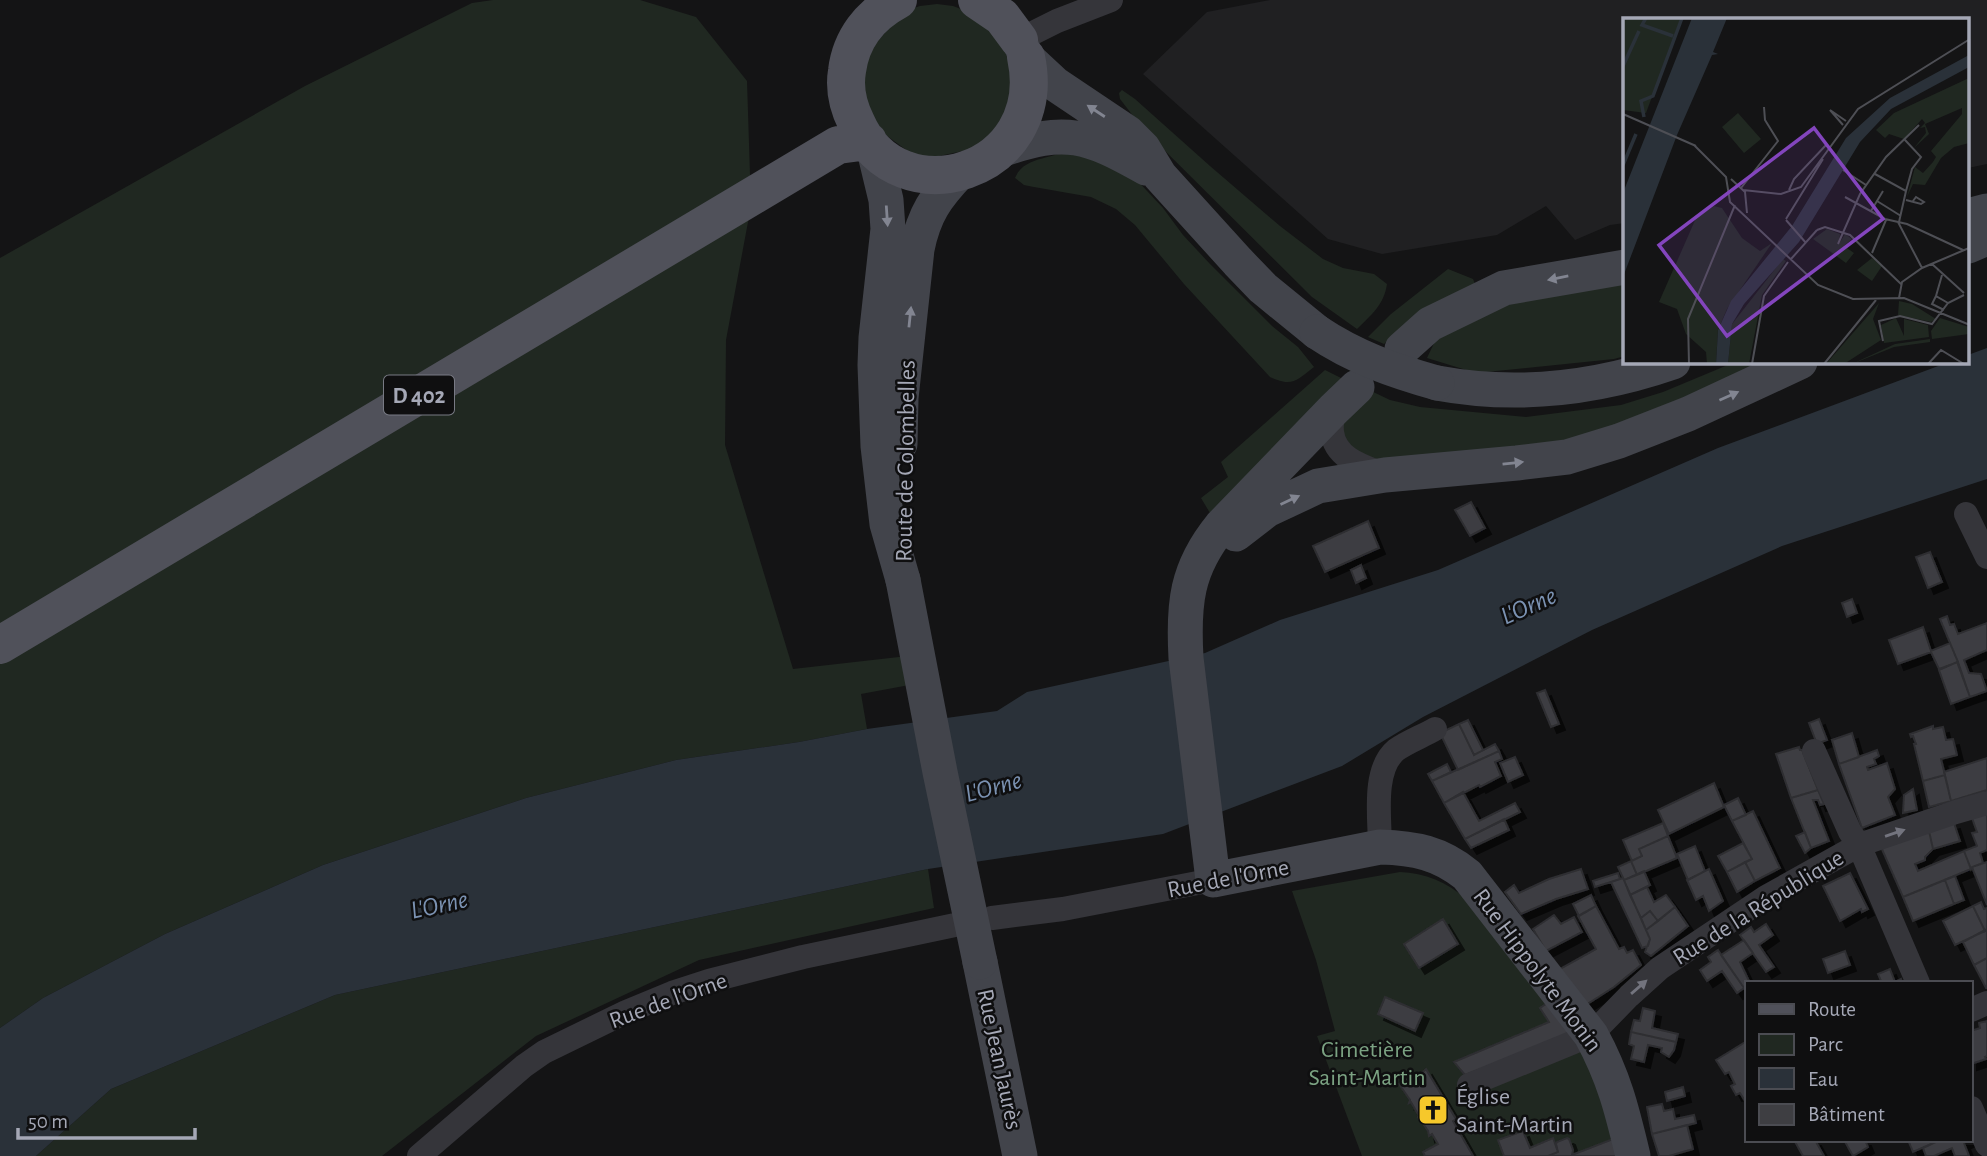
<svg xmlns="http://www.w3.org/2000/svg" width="1987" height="1156" font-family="'Alegreya Sans',sans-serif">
<defs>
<filter id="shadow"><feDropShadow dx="6" dy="6" stdDeviation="0" flood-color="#0009"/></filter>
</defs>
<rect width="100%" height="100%" fill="#141415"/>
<path fill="#202022" d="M1270 0H1987V164L1968 168V19H1625V223L1610 225 1575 240 1546 206 1497 235 1382 254 1328 239 1143 74 1207 12Z"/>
<path fill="#202821" d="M493 0H640L696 17 747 81 751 206 726 340 725 445 793 669 899 657 931 651 939 677 904 686 861 694 867 729 799 742 676 760 526 798 323 865 165 934 43 998 0 1028V258L305 86 472 3Z
M937 4 953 6 969 12 983 20 1011 59V108L982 147 920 160 868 122 862 58 905 11 920 6Z
M1122 90 1135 99 1210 166 1280 226 1323 259 1343 268 1374 274 1387 284C1384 305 1371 315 1357 329L1312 297 1144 130 1120 99 1119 93Z
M1073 147 1133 176 1163 208 1183 235 1210 264 1272 326 1298 347 1314 367C1296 381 1292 387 1270 377L1184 284 1135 225 1116 209 1091 197 1034 187 1024 185 1015 178C1024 155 1056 160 1073 147Z
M1448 269 1473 279 1475 284 1395 333 1384 344 1368 337 1391 314Z
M1625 280V356L1614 359 1476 373 1427 358 1436 339 1512 297Z
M1735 362H1786L1568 446 1392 464 1358 455 1340 431 1343 416 1367 389 1390 400 1420 407 1526 417 1621 405 1663 392Z
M1325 370 1349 382 1210 513 1201 498 1228 477 1221 462Z
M928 869 934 908 699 960 536 1036 382 1156H36L111 1089 335 995Z
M1400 872C1425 873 1447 882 1466 899L1544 996 1549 1022 1455 1062 1465 1075 1582 1049 1587 1056 1613 1139 1572 1155 1573 1149 1567 1138 1557 1141 1556 1144 1553 1139 1530 1148 1522 1131 1498 1140 1504 1156H1473L1453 1121 1456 1119 1426 1069 1423 1072 1399 1084 1410 1100 1409 1103 1411 1102 1419 1116V1119H1420L1428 1131 1429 1135 1432 1134 1438 1144 1423 1152 1425 1156H1362L1317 1036 1335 1031 1316 960 1292 891Z"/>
<path fill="#2a3139" d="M1987 348V479L1782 546 1592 630 1423 717 1342 766 1163 834 928 869 335 995 111 1089 36 1156H0V1028L43 998 165 934 323 865 526 798 676 760 799 742 867 729 997 711 1027 692 1205 653 1280 620 1438 570 1718 448 1949 362H1968V355Z"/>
<path fill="#3e3e42" stroke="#2e2e31" stroke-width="2" filter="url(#shadow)" d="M1471 502 1485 528 1470 536 1455 510Z
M1368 521 1379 548 1325 572 1313 546Z
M1930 552 1942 582 1928 588 1916 557Z
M1361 565 1366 578 1356 583 1351 570Z
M1852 599 1857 613 1847 617 1842 603Z
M1947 616 1950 625 1954 624 1958 634 1987 623V650L1964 660 1969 673 1981 674 1987 691 1970 697 1958 662 1940 619Z
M1923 627 1931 651 1950 643 1958 662 1939 669 1931 652 1898 664 1889 640Z
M1957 662 1970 697 1951 704 1939 670Z
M1545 690 1559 724 1551 727 1537 693Z
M1819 719 1827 740 1817 744 1809 723Z
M1468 720 1483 750 1474 755 1459 724Z
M1459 724 1474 755 1495 744 1499 751 1458 770 1440 733Z
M1933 726V729L1943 727 1946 740 1953 739 1957 755 1941 759 1945 775 1923 781 1914 744H1916L1913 736 1911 737 1910 734Z
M1852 733 1859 757 1839 764 1832 740Z
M1799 747 1800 750H1802L1818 790 1791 798 1776 754Z
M1877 750 1879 756 1874 759 1876 764 1867 767 1868 770 1887 763 1895 789 1888 797 1895 815 1862 828 1839 764Z
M1499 751 1502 759 1495 762 1501 776 1480 787 1479 785 1444 803 1432 781Z
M1515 757 1523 775 1508 782 1500 763Z
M1987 758V790L1951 801 1944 772Z
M1447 764 1451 772 1432 781 1428 774Z
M1945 775 1951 801 1929 807 1923 781Z
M1714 783 1724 807 1669 834 1658 810Z
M1913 789 1917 810 1903 813 1904 795Z
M1818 790 1824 804 1820 805 1818 800H1813L1829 841 1811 848 1791 798Z
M1463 792 1479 821 1515 803 1520 812 1465 839 1444 803Z
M1738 798 1746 815 1732 821 1724 805Z
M1987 810V850L1980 853 1983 863 1972 867 1971 869 1964 851 1977 846 1972 833 1977 832 1972 818Z
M1753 811 1780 868 1755 881 1745 862 1752 859 1732 821Z
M1504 819 1509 830 1471 848 1465 839Z
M1663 823 1668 836 1639 849 1642 856 1632 861 1623 840Z
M1954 823 1960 841 1933 849 1929 831Z
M1929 831 1933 849 1925 857V860L1915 864 1918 871 1964 851 1971 869 1903 897 1881 847Z
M1805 832 1811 848 1805 853 1796 836Z
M1668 836 1677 858 1637 875 1631 861 1642 856 1639 849Z
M1743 843 1752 859 1727 872 1718 856Z
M1695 846 1705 871 1688 880 1677 854Z
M1631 861 1637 875 1624 880 1618 867Z
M1745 862 1755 881 1737 892 1727 872Z
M1987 862V905L1972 867Z
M1581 869 1588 889 1556 899 1521 914 1505 892 1514 885 1519 893 1549 879Z
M1709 869 1723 901 1709 911 1703 896 1696 900 1687 880Z
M1644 871 1650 885 1630 895 1624 880Z
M1618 873 1620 879 1595 887 1593 881Z
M1850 873 1868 909 1862 912 1861 909 1840 921 1823 886Z
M1955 876 1964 900 1954 904 1945 880Z
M1623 878 1650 939 1648 946 1642 948 1611 882Z
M1945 880 1954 904 1913 921 1903 897Z
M1647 887 1654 902 1666 895 1675 907 1658 921 1650 911 1641 918 1630 895Z
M1591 895 1596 906 1579 916 1573 904Z
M1981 902 1984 909 1987 908V929L1985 931 1973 906Z
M1596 906 1619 949 1624 947 1627 953 1633 950 1641 965 1614 987 1581 1008 1558 970 1596 949 1578 916Z
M1973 906 1985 931 1955 945 1943 921Z
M1675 907 1688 926 1651 956 1645 952 1650 939 1646 930Z
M1650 911 1658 921 1646 930 1641 918Z
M1554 915 1561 924 1574 917 1582 932 1546 951 1533 929Z
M1443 919 1458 944 1419 968 1404 944Z
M1766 924 1773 935 1759 945 1774 967 1766 972 1740 935 1751 927 1754 932Z
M1987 929V958L1974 965 1963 942Z
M1744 940 1753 953 1740 962 1750 983H1747L1744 988 1721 955Z
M1718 950 1744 988 1737 993 1722 971 1707 981 1700 970 1711 962 1708 957Z
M1845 951 1850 965 1828 973 1823 959Z
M1987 958V988H1986L1974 965Z
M1890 969 1895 982 1901 979 1902 983H1878L1881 981 1878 974Z
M1385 997 1423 1013 1415 1031 1378 1014Z
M1549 1002 1571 1035 1465 1075 1454 1062 1549 1022 1540 1008Z
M1643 1008 1655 1011 1652 1028 1678 1034 1676 1042 1631 1032 1634 1020 1640 1021Z
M1987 1021V1056L1985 1057 1986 1059 1971 1064V1031L1980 1028 1979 1023Z
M1631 1032 1676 1042 1674 1050 1669 1057 1661 1052 1662 1048 1648 1045 1644 1062 1631 1059 1634 1046 1629 1044Z
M1747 1041V1104L1740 1093 1736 1095 1731 1086 1735 1084 1729 1072 1725 1074 1716 1060Z
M1426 1069 1456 1119 1453 1121 1473 1156H1425L1423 1152 1438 1144 1432 1134 1429 1136 1428 1131 1420 1119H1419L1418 1117 1419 1116 1411 1102 1409 1103 1410 1100 1399 1084 1423 1072Z
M1683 1087 1685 1096 1667 1101 1665 1092Z
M1662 1104 1664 1111 1673 1109 1675 1119 1694 1115 1696 1123 1652 1134 1647 1107Z
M1687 1125 1693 1149 1669 1156H1659L1652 1134Z
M1523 1131 1530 1148 1553 1138 1558 1152 1548 1156H1504L1498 1140Z
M1567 1138 1569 1139 1573 1150 1572 1155 1613 1139 1617 1156H1548L1558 1152 1556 1144 1557 1142Z
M1794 1140H1815L1824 1156H1803Z
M1844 1140H1865L1868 1147 1853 1156Z
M1908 1140H1940L1913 1152Z
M1940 1140H1969L1964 1143 1969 1156H1955L1952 1148 1934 1156H1926L1923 1148Z"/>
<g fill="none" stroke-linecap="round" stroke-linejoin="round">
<path stroke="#35353a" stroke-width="24" d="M1019 40 1057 21 1111 0
M1334 409C1333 416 1331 424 1332 432 1335 458 1362 466 1383 474
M1966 514 1987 557
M1814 751 1850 832 1859 845 1918 983
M1380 847C1380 819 1372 770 1396 750 1407 742 1423 736 1435 729
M992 918 1063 909 1213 880
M1971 1010 1987 1003
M1469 1085 1591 1035 1629 996 1660 968 1766 897 1859 845 1956 812 1987 803
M1971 1108 1987 1145
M419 1156 524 1066 544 1052 626 1012 672 993 709 981 803 957 955 925"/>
<path stroke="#42444b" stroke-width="35" d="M1019 40 1026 57 1055 84 1128 133 1143 148 1160 176 1238 262 1263 288 1317 332
M874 150 886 200 888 229 876 338 875 365 878 446 887 524 903 580
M1001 150C1066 127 1087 135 1146 168
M1968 216 1987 211
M1968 246 1987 238
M1402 349 1430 324 1504 288 1625 267
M1437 383C1518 398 1595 389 1673 362
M1357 387 1334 409 1221 526C1186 569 1183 604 1186 658L1213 880 1380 847C1415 848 1440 853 1467 875L1591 1035C1614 1077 1622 1110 1633 1156
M900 444 901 398 917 249C924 214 936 197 960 172
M1236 534 1267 510 1318 486 1385 475 1517 463 1567 457 1619 441 1688 414 1800 362
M980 962 1020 1156"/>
<path stroke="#50515a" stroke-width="38" d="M898 0C870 15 851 39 847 71 844 89 848 106 856 122 898 219 1051 174 1026 57
M977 0 1002 17 1019 40
M0 645 838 145 868 141"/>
<path stroke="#42444b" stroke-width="35" d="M1317 332C1354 357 1394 371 1437 383
M903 580 940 772 980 962"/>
</g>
<defs><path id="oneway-solid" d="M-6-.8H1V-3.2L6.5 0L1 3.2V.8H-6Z" transform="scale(1.75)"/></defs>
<g fill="#828591">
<use href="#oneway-solid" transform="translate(1096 111) rotate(-147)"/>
<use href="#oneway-solid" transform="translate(887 216) rotate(86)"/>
<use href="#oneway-solid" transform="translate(1558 278) rotate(169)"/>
<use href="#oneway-solid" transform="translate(910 317) rotate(-84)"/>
<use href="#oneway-solid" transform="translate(1729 396) rotate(-24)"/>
<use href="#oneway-solid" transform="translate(1513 463) rotate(-6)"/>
<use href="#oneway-solid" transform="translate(1290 500) rotate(-25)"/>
</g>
<g fill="#73747e">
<use href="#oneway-solid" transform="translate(1895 833) rotate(-19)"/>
<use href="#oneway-solid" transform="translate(1639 987) rotate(-41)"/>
</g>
<defs>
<g id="church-square" transform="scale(1.575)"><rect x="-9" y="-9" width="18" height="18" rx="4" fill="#f6c82b" stroke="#0f0f10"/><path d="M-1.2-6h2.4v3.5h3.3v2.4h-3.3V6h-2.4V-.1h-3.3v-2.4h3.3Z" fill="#111"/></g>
</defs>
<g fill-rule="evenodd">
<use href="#church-square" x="1433" y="1110"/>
</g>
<g text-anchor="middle" stroke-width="5" stroke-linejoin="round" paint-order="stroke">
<rect fill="#0f0f10" stroke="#787a84" stroke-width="2" x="384" y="375.5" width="70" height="39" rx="5"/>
<g font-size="23" font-weight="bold" fill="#a5a8b6">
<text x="419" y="403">D 402</text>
</g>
<g font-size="24" fill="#a5a8b6" stroke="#0f0f10">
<text transform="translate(905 461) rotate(-89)" y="8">Route de Colombelles</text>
<text transform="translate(1228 878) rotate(-11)" y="8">Rue de l'Orne</text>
<text transform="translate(1758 907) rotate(-32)" y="8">Rue de la République</text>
<text transform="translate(1538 970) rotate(53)" y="8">Rue Hippolyte Monin</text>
<text transform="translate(668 1000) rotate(-20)" y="8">Rue de l'Orne</text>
<text transform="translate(1000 1059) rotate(78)" y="8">Rue Jean Jaurès</text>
</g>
<g font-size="24" fill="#7ba282" stroke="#0f0f10">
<text x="1367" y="1057">Cimetière<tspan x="1367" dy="28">Saint-Martin</tspan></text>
</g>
<g font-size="24" fill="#a5a8b6" stroke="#0f0f10" text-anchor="start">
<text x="1456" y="1104">Église<tspan x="1456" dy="28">Saint-Martin</tspan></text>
</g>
<g font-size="26" font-style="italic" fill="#7b92b2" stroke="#0f0f10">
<text transform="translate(1528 605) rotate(-24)" y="9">L'Orne</text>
<text transform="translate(993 786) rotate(-15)" y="9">L'Orne</text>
<text transform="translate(439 904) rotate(-12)" y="9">L'Orne</text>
</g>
</g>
<g transform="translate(1623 18)">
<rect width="346" height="346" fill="#141415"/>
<path d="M0 0H58L23 95 0 92ZM346 60V125L331 129 318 140 302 167 290 166 284 179 292 149 300 155 310 144 313 139 308 133 339 96V90L302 106 306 116 291 130 303 115 302 109 297 110 302 105 299 101 281 121 266 116 262 120 253 112 271 95ZM115 95 138 121 121 135 99 109ZM91 188 99 190 119 220 137 233 149 225 104 291 95 312 93 346H84L83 334 63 316 54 291 36 284 73 200ZM204 211 217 216 216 226 222 216 229 221 221 228 231 235 223 245 190 221ZM249 240 259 248 249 263 234 252ZM160 241 163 243 139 277 126 346H105L109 306ZM276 283 289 286 313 301 308 304 275 297ZM256 285 250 301 258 322 221 346H203ZM273 300 281 318V301L305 307 306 319 261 325 258 307ZM317 300 346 309V316L309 321 308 313ZM307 321V324L271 329 229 346 272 326Z" fill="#202821"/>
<path d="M69 0H104L90 34 95 36 89 37 54 117 0 259V175ZM346 37V49L268 91 237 124 176 224 121 286 109 306 105 346H93L95 312 108 283 169 208 223 120 267 80Z" fill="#2a3139"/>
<path fill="none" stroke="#2a3139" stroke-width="3.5" d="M23 0 19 7 50 18M0 48 16 13M21 99 18 83 30 78 59 0M0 147 13 116"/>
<path fill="none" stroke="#4e4f55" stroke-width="2" d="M0 96 73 128M220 107 207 92 223 103M282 122 298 139 289 151 283 173M71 127 103 159 107 184 195 267 230 281 281 280 347 307M220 152 243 167M252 156 283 173 276 204M108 161 122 174 124 195M118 170 155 123 142 102 141 89M120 172 158 176 178 169 235 91 347 21M166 172 171 161 204 126M222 179 262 201 284 206 340 232M283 182 298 186 301 184 293 179 290 183M254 183 278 198M248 193 260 173M163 201 200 141M163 202 183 225M275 204 299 250M194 212 202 209 227 217 278 266M215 226 237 176 263 139 296 107M249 235 263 202M168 241 194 212M309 246 341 275M319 257 313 278 325 285M313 278 309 286 321 292M276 280 279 264 299 250 346 230M260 323 256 303 277 298 309 306 325 285 341 277M66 346 65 301 112 187M129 346 141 278 165 244M201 346 253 282M305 346 318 332 341 346"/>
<path fill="#8345bd" fill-opacity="0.15" stroke="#8345bd" stroke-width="3.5" d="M191 110 260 201 104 318 36 227Z"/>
<rect width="346" height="346" fill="none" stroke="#a5a8b6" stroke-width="3.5"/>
</g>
<rect x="1745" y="981" width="228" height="161" fill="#0f0f10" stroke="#4b4c52" stroke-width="2"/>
<rect x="1759" y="1004" width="35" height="10" fill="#50515a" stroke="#4b4c52" stroke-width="2"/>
<text x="1808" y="1016" font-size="21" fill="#a5a8b6">Route</text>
<rect x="1759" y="1034" width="35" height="21" fill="#202821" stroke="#4b4c52" stroke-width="2"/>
<text x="1808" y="1051" font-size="21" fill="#a5a8b6">Parc</text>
<rect x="1759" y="1068" width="35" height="21" fill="#2a3139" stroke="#4b4c52" stroke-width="2"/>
<text x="1808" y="1086" font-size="21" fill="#a5a8b6">Eau</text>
<rect x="1759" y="1104" width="35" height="21" fill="#3e3e42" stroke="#4b4c52" stroke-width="2"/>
<text x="1808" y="1121" font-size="21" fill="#a5a8b6">Bâtiment</text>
<path d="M18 1128v10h177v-10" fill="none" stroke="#a5a8b6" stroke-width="3.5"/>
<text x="28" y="1128" font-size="21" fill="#a5a8b6" stroke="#0f0f10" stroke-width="5" paint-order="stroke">50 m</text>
</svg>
